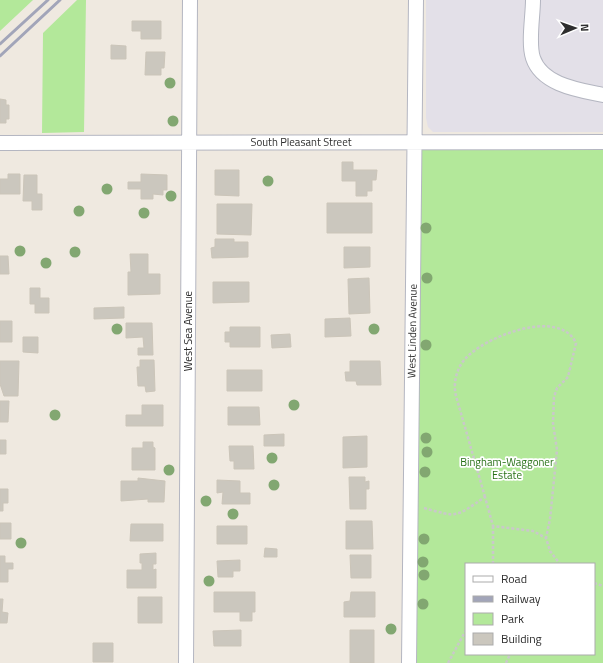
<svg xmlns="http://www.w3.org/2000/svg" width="603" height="663" font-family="'Titillium Web',sans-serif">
<rect width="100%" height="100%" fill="#efe9e0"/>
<path fill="#e3e0e8" d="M426 0H603V132H433L428 127 426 118Z"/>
<path fill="#b3e89a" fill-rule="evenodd" d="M0 0H33L0 31Z
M77 0H86L84 132 42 133 43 33Z
M414 141 603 143V663H409ZM466 564H594V654H466Z"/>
<path fill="#cbc7be" stroke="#cbc5b9" d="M132 21H161V39H141V31H132Z
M111 45 126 46V59H111Z
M146 52H165L164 68H161V75H145Z
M0 99 6 100V105H9V119H6V123H0Z
M342 162H353V170H377L376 180H372V191H367V196H356V181H342Z
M215 170H239V196L215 195Z
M8 174H20V194H0V179H8Z
M141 174 167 175V190H163V195L153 194V199H141V189H128V182H141Z
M24 175H37V194H42V210H32V201H23Z
M327 203H372V233H327Z
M217 204H252L251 235 217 234Z
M215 239H234V242H248V257L212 258 211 248 215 247Z
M344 247H370V267L344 268Z
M130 254H148V274H160V294L128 295V272H131Z
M0 256H8L9 274H0Z
M369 278 370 313 349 314 348 279Z
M213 282H249V302L213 303Z
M30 288H40V298H49V313H35V304H30Z
M124 307V318L94 319V308Z
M350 318 351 336 325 337V319Z
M0 321H12V342H0Z
M126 323H152L153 355H138V348H144L143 337 126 338Z
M230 327H260V347H230V342H225V332H230Z
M290 334 291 347 272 348 271 335Z
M23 337H38V353L23 352Z
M140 360H154L155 391 146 392 145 386H138L137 367H140Z
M0 361H19L18 396H4L0 384Z
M350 361H380L381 385H357L356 381H346L345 372H350Z
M227 370H262V391H227Z
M0 401H9L8 422H0Z
M142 405H163V426H126V415H142Z
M228 407H259L260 425H228Z
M284 434V446H264V435Z
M367 436V467L343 468V437Z
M0 440H6V454H0Z
M143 442H153V447L155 448V470H132V448H143Z
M229 446H253L254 469H234V461H230Z
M349 477H365V482L369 481V489H366V509H350Z
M138 478 165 481 164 502H148V499L121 501V481H138Z
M217 480 240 481V493H250V504H222L223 492 217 493Z
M0 489H8V503H3V511H0Z
M346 521H372L373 549H346Z
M0 523H11V539H0Z
M131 524H163V541H130Z
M217 526H247V544H217Z
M265 548 277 549V557H264Z
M156 553V564H153V570L156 569V588H127V570H142V563H140V554Z
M350 555H371V578H351Z
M0 556H5V563H13V569H8V582H0Z
M240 560V571H233V577H218L217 561Z
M214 592H255V612H252V621H240V612H214Z
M351 592H375V617H344V602L350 601Z
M138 597H162V623H138Z
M0 599H3L2 612 8 613 7 623H0Z
M241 630V646H214L213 631Z
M350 630H374V663H350Z
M93 643H113V662H93Z"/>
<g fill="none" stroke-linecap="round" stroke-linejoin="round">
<g stroke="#b4b6c1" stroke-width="16">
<path id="minor" d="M533 0C533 16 528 43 533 58 542 85 579 90 603 95
M0 143 603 142
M186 663 190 0
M409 663 416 0"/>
</g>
<path stroke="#c9c9c9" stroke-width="2.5" stroke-dasharray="3 2" stroke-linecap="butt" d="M485 497 456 396C453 384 456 369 465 359 484 337 559 307 576 343L568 377 557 388 554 397 553 423 557 450 550 519 546 538
M424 508C459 518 455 517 485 497L493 526 533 531 546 538 550 551 560 564
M493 526V564
M594 583 603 586
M448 663 466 630
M506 663 510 654"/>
<use href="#minor" stroke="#fff" stroke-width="14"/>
<path stroke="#a2a5b9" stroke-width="3" d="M0 44 48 0
M0 56 60 0"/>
</g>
<g fill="#82a771">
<circle cx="170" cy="83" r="5.5"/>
<circle cx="173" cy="121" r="5.5"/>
<circle cx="268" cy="181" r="5.5"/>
<circle cx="107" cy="189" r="5.5"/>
<circle cx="171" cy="196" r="5.5"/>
<circle cx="79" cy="211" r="5.5"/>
<circle cx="144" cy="213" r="5.5"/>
<circle cx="426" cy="228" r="5.5"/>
<circle cx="20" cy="251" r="5.5"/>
<circle cx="75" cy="252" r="5.5"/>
<circle cx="46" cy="263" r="5.5"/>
<circle cx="427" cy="278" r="5.5"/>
<circle cx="117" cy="329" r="5.5"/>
<circle cx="374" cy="329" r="5.5"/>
<circle cx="426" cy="345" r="5.5"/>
<circle cx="294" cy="405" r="5.5"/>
<circle cx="55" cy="415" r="5.5"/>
<circle cx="426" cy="438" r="5.5"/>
<circle cx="427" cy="452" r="5.5"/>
<circle cx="272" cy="458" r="5.5"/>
<circle cx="169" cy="470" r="5.5"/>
<circle cx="425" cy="472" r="5.5"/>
<circle cx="274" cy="485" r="5.5"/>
<circle cx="206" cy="501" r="5.5"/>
<circle cx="233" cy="514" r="5.5"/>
<circle cx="424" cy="539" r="5.5"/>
<circle cx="21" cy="543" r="5.5"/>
<circle cx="423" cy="562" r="5.5"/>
<circle cx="424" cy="575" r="5.5"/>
<circle cx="209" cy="581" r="5.5"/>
<circle cx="423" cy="604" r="5.5"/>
<circle cx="391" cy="629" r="5.5"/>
</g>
<g text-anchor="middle" stroke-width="3.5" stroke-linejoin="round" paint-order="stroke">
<g font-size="11" fill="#2e2e2e" stroke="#fff">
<text x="301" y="146">South Pleasant Street</text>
<text transform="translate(188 331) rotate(-90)" y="4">West Sea Avenue</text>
<text transform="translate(412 331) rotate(-89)" y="4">West Linden Avenue</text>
</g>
<g font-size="11" fill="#287117" stroke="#fff">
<text x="507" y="466">Bingham-Waggoner<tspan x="507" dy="13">Estate</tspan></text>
</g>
</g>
<rect x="465" y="563" width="130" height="92" fill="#ffffff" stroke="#ababab"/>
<rect x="473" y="576" width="20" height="6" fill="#ffffff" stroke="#ababab"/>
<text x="501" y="583" font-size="12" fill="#2e2e2e">Road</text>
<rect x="473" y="596" width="20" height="6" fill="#a2a5b9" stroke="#ababab"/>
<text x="501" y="603" font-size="12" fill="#2e2e2e">Railway</text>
<rect x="473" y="613" width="20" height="12" fill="#b3e89a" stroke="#ababab"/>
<text x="501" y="623" font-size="12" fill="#2e2e2e">Park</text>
<rect x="473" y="633" width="20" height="12" fill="#cbc7be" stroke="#ababab"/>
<text x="501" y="643" font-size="12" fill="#2e2e2e">Building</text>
<g transform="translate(575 28) rotate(88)" stroke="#ffffff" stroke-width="3" paint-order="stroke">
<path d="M0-3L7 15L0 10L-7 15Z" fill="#2e2e2e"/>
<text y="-6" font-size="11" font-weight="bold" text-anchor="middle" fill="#2e2e2e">N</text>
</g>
</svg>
